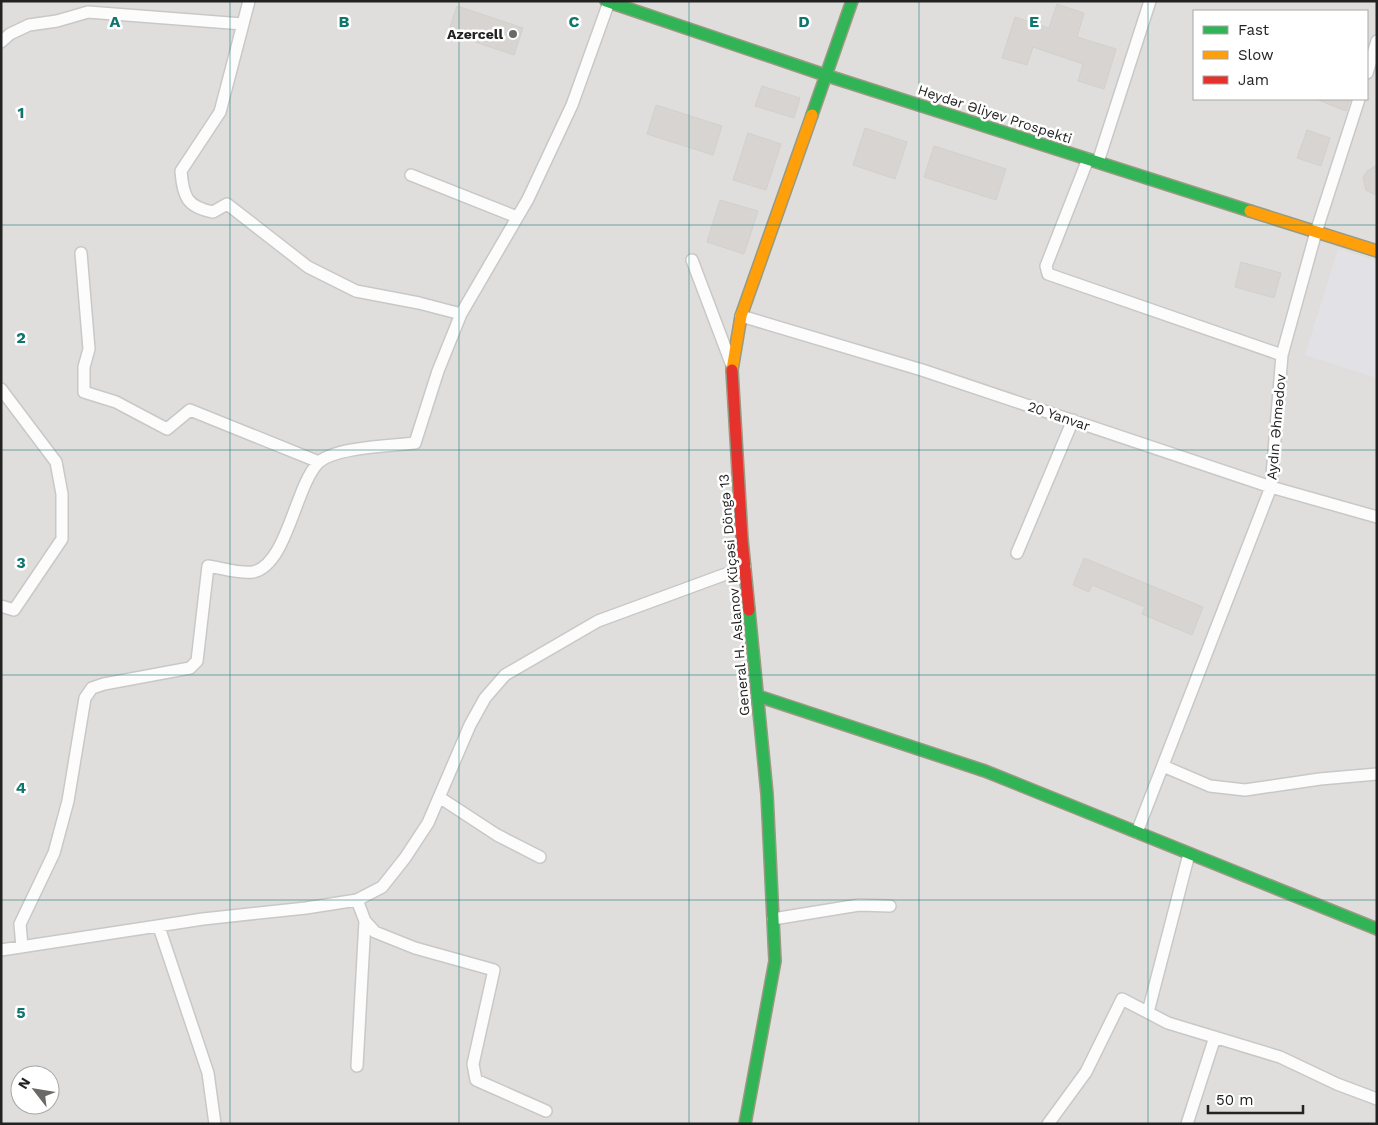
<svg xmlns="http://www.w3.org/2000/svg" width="1378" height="1125" font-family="'Work Sans',sans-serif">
<rect width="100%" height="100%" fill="#f0eeeb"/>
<path fill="#dfdedc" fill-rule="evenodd" d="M1 1H1377V1124H1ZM1194 11H1367V99H1194ZM20 1075H50V1105H20Z"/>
<path fill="#e2e1e5" d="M1338 249 1377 261V378L1305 355Z"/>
<path fill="#d7d4d2" stroke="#d3d0cc" d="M1057 4 1084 13 1077 37 1116 49 1104 89 1078 81 1083 64 1033 47 1027 65 1002 58 1015 17 1049 28Z
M457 6 523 28 514 55 448 33Z
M762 86 800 98 794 118 755 106Z
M1316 99H1350L1346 111Z
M656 105 722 126 713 155 647 134Z
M865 128 907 142 895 179 853 165Z
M1307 130 1330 138 1321 166 1297 158Z
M748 133 781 144 766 190 733 180Z
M934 146 1006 169 996 200 924 177Z
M1377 165V188L1375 195 1366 190 1363 178 1367 171Z
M720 200 758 211 744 254 707 242Z
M1241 262 1281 273 1274 298 1235 287Z
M1084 558 1203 607 1192 635 1142 614 1145 607 1092 585 1089 592 1073 585Z"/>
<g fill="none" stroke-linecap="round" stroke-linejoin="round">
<g stroke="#c9c8c7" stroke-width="14">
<path id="street" d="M249 1 220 112 181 171C183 197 187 207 213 212L227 204 308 267 356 291 419 303 461 314
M1 42 10 34 29 25 57 21 88 12 243 24
M1367 73 1377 41
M1088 159 1046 266 1048 274 1282 355
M1098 162 1150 1
M411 175 517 217
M81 253 89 349 84 367V392L116 402 167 429 190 410 319 462
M692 260 731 363
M741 316 922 370 1271 487 1377 517
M1 389 56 462 62 494V539L14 610 1 606
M1017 553 1073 420
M1163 766 1210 786 1245 790 1320 779 1377 774
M439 797 497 835 540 857
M1137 832 1271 487 1282 355 1316 232 1359 99
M357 900 365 921 375 932 415 948 494 970 473 1064 476 1080 546 1111
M773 919 859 905 890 906
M159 927 208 1073 215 1124
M22 947 20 924 54 853 68 801 85 698 92 688 104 684 190 668 197 661 208 566C222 568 239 574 253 572 287 565 295 487 318 463 334 447 391 446 415 443L438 371 461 314 528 199 572 105 609 2
M1 950 203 919 306 908 357 900 382 887 405 858 428 823 470 725 485 698 505 675 598 621 745 567
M1148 1012 1189 854
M357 1066 365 921
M1048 1124 1086 1072 1122 999 1168 1023 1280 1057 1337 1084 1377 1099
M1187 1124 1215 1037"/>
</g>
<g stroke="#999a82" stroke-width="14">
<path id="fast" d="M606 1 825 75 1250 211
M812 115 852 1
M758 696 985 771 1377 929
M745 1124 775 961 767 794 749 610"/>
</g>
<g stroke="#999a82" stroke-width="14">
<path id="slow" d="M1250 211 1377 251
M732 370 741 316 812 115"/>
</g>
<g stroke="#999a82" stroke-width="14">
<path id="jam" d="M732 370 742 539 749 610"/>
</g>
<use href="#street" stroke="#fdfcfc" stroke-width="11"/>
<use href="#fast" stroke="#30b455" stroke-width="11"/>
<use href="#slow" stroke="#ff9f0a" stroke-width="11"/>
<use href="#jam" stroke="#e5322d" stroke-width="11"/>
</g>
<path fill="none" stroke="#0f766e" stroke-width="1" stroke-opacity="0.55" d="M230 1V1124M459 1V1124M689 1V1124M919 1V1124M1148 1V1124M1 225H1377M1 450H1377M1 675H1377M1 900H1377"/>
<circle fill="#6a6968" stroke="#fff" stroke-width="2" cx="513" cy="34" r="5"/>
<g text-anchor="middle" stroke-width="5" stroke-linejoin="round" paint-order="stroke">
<g font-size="14" font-weight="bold" fill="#222" stroke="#fff" text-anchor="end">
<text x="503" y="39">Azercell</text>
</g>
<g font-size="14" fill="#222" stroke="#fff">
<text transform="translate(995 114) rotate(18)" y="5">Heydər Əliyev Prospekti</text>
<text transform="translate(1059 416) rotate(19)" y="5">20 Yanvar</text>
<text transform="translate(1276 427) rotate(-85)" y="5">Aydın Əhmədov</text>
<text transform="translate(734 595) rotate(-95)" y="5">General H. Aslanov Küçəsi Döngə 13</text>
</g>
</g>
<g font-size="16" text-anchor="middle" font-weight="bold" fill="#0f766e" stroke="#fff" stroke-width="5" stroke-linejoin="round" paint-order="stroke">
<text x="115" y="27">A</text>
<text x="344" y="27">B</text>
<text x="574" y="27">C</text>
<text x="804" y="27">D</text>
<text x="1034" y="27">E</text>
<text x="21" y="118">1</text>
<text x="21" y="343">2</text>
<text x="21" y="568">3</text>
<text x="21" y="793">4</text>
<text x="21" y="1018">5</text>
</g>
<rect width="1378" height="1125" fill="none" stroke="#222222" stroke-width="5"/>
<rect x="1193" y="10" width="175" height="90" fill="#ffffff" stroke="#a7a7a7"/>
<rect x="1203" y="26" width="25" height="8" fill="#30b455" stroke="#a7a7a7"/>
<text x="1238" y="35" font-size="15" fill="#222222">Fast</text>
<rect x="1203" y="51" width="25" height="8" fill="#ff9f0a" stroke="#a7a7a7"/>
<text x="1238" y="60" font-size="15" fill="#222222">Slow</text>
<rect x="1203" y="76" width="25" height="8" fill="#e5322d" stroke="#a7a7a7"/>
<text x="1238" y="85" font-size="15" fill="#222222">Jam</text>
<g transform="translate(35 1090) rotate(301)"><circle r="24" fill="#ffffff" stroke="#a7a7a7"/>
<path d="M0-4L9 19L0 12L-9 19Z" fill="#6a6968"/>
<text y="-8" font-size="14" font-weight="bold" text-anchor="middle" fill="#222222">N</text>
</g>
<path d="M1208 1105v8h95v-8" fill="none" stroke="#222222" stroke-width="2.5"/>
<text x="1216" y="1105" font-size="15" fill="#222222" stroke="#ffffff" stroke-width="4" paint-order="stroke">50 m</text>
</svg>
